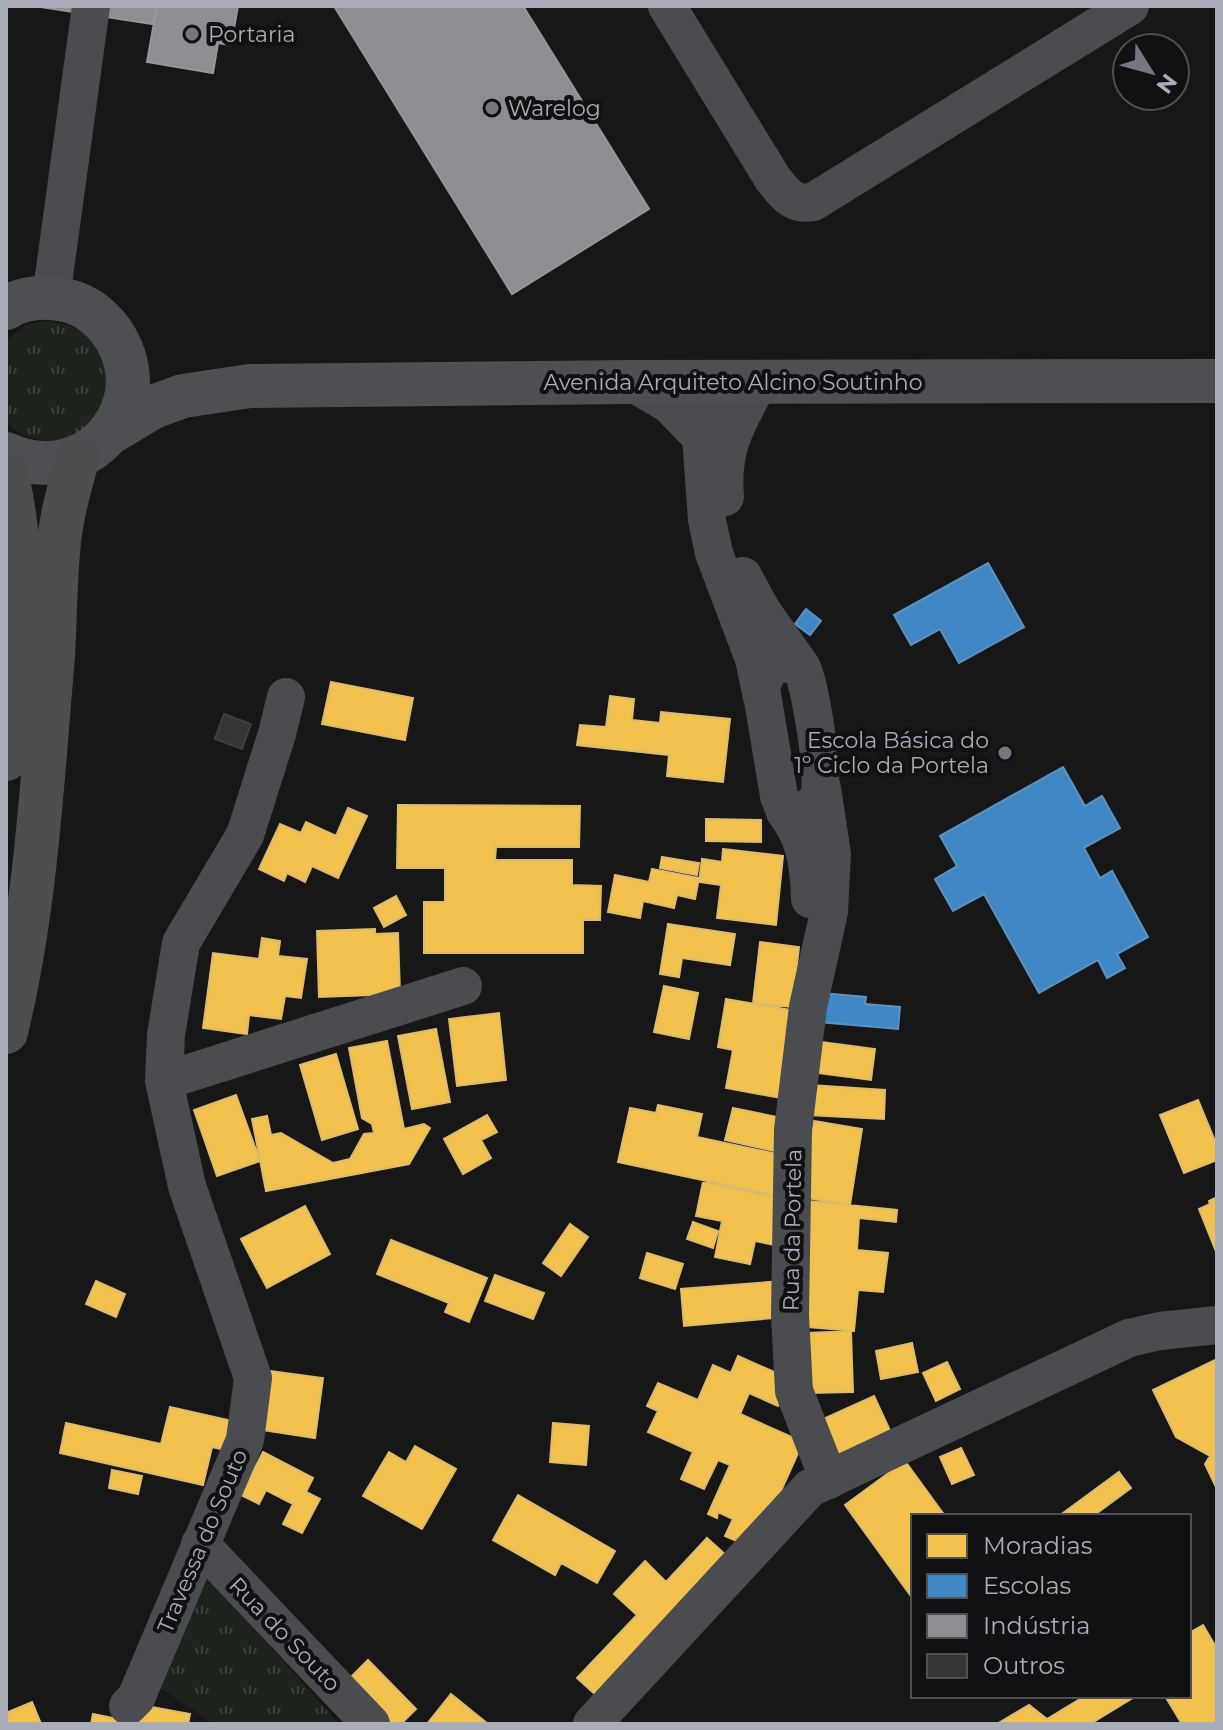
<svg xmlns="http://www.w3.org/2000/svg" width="1223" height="1730" font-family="Montserrat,sans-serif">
<defs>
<pattern id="grass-tufts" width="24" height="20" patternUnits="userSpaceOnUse" patternTransform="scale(2)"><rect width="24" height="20" fill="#1d241e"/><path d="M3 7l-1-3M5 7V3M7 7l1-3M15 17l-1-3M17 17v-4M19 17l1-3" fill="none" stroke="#3b413d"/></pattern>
</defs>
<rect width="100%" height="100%" fill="#171717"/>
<path fill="url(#grass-tufts)" d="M45 321C143 327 115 455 38 439 26 437 14 431 6 421V341L26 325Z
M206 1575 339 1724H214L159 1687Z"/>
<path fill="#f2c14e" stroke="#dcbb6e" stroke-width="2" d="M331 682 413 698 405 740 322 724Z
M610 696 634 699 632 720 660 723 661 712 730 719 723 782 667 776 669 755 577 745 580 725 606 727Z
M398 805 580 806 579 847H496L495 860H572V885L601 886 600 920H583V953H424V902H445V868H397Z
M348 808 367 816 338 878 312 866 305 882 287 873 284 881 259 869 280 824 301 833 306 822 336 836Z
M706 819 761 820V842L706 841Z
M723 849 783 856 776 925 717 918 721 885 699 882 702 859 722 862Z
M662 857 699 863 697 875 660 868Z
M652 869 699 878 695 899 677 895 674 908 643 901 640 918 608 912 615 875 649 882Z
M396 896 406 915 384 927 374 908Z
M668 924 735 934 730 965 682 958 679 977 660 974Z
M375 929V934L398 933 400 994 319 997 317 931Z
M262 938 280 941 278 956 307 959 301 998 285 996 281 1019 249 1015 247 1034 203 1028 213 953 259 959Z
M760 942 799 947 792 1007 753 1003Z
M664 986 698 993 689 1039 654 1032Z
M726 999 797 1011 781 1098 726 1088 733 1050 718 1047Z
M499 1013 506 1080 457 1086 449 1019Z
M436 1029 450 1102 412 1109 398 1036Z
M387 1041 404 1129 424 1124 430 1128 409 1164 266 1191 252 1119 267 1116 271 1135 281 1133 333 1163 350 1159 364 1134 374 1133 372 1124 362 1118 349 1048Z
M814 1041 875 1049 871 1080 810 1072Z
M336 1054 358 1129 322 1140 300 1065Z
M810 1085 885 1090 884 1119 808 1115Z
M236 1095 260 1161 217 1176 194 1110Z
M1198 1100 1217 1146V1160L1184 1173 1160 1115Z
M658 1105 702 1114 697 1137 786 1156 777 1196 618 1162 630 1108 656 1113Z
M733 1108 787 1119 779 1152 725 1140Z
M487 1115 497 1132 481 1140 491 1158 463 1174 444 1139Z
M814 1121 862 1129 850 1205 801 1197Z
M703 1182 790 1200 780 1246 755 1241 750 1264 715 1257 722 1221 696 1216Z
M1217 1197V1254L1199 1209 1210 1204 1209 1201Z
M808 1201 897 1210 896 1222 859 1218 857 1250 888 1253 883 1292 858 1290 854 1331 796 1326Z
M305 1206 330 1254 267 1288 241 1239Z
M693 1222 718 1231 713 1248 687 1239Z
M570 1224 588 1237 561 1276 543 1263Z
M391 1240 487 1278 469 1322 445 1312 449 1303 377 1274Z
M647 1253 683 1264 675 1289 640 1278Z
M495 1275 544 1293 533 1319 485 1301Z
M96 1281 125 1294 116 1317 86 1304Z
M782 1281 785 1317 684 1326 681 1289Z
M851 1331 853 1392 809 1393 807 1333Z
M912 1343 918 1372 881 1379 876 1351Z
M738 1356 790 1379 778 1406 749 1393 740 1414 803 1442 755 1549 725 1536 733 1519 718 1512 717 1518 708 1514 730 1465 718 1460 704 1489 681 1479 693 1452 648 1432 658 1411 647 1406 658 1383 698 1400 713 1365 731 1373Z
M1217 1359V1489L1205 1464 1210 1456 1176 1437 1153 1390Z
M947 1362 960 1389 936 1401 923 1373Z
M270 1371 323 1378 315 1438 262 1430Z
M874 1396 893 1437 839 1462 821 1420Z
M170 1407 232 1421 225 1450 212 1447 203 1485 60 1453 66 1423 161 1444Z
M553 1423 589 1426 586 1465 550 1462Z
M415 1446 456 1469 422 1529 363 1496 389 1452 406 1462Z
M961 1448 974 1475 952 1484 940 1457Z
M263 1452 313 1478 306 1492 320 1499 302 1533 283 1524 293 1504 266 1490 259 1504 241 1495Z
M905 1461 945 1516H913V1599L845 1505Z
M112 1470 142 1476 138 1494 109 1488Z
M1119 1472 1131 1488 1093 1516H1059Z
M518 1495 615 1551 597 1583 561 1563 555 1575 493 1540Z
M707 1538 727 1556 596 1695 577 1678 637 1615 614 1594 645 1561 666 1582Z
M1203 1625 1217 1649V1724H1182L1165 1696H1189V1633Z
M368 1660 416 1709 401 1724H387L346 1682Z
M451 1694 488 1724H427Z
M1085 1696H1136L1090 1724H997L1029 1705 1047 1719Z
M32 1702 41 1724H6V1713Z
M141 1705 190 1714 188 1724H138Z
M93 1714 128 1721 127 1724H91Z"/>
<path fill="#3f88c5" stroke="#5e93c1" stroke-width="2" d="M988 563 1024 627 959 663 940 629 911 645 894 615Z
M806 609 821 621 810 635 795 624Z
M1063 767 1085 806 1102 796 1120 828 1084 848 1100 878 1112 871 1148 937 1117 954 1125 968 1107 978 1098 960 1039 993 984 894 953 911 935 879 957 866 940 836Z
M821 993 866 997 865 1004 900 1007 898 1029 819 1022Z"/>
<path fill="#8d8d92" stroke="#95979d" stroke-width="2" d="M34 6H157L153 24Z
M157 6H238L231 45 218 43 213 73 147 62Z
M334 6H523L649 209 512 294Z"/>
<path fill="#353536" stroke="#3f4043" stroke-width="2" d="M224 714 251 724 242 749 215 739Z"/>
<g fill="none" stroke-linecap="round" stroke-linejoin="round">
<path stroke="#4b4c50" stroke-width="38" d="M667 6 773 179C785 194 793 206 813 202L1130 6
M51 298 91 6
M631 382 669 404 701 437
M710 382 701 437 707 520 714 553 754 659 762 697
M725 497C721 447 736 425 759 382
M743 576 762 611 802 668
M784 662 802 668C810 686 827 783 818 798 811 811 798 811 785 812L779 796 761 688 768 669Z
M822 788 832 854 829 912 808 1007 793 1130 790 1315 794 1391 829 1480
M785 812C806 838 809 867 810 899
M164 1081 463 986
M200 1544 371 1724
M128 1706 136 1698 245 1440 253 1378 187 1186 164 1081 166 1035 181 943 245 835 277 734 286 697
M592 1724 810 1488 1129 1338 1160 1331 1217 1325"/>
<path stroke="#4d4f52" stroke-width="44" d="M6 308C24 297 45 296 65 300 109 309 139 362 124 405 107 456 54 476 6 454
M110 433 153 407 183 396 250 386 631 382 1217 381"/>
<path stroke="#4e4e51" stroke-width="44" d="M6 473C30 567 14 664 6 759
M6 1032C36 909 42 782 53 656 55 622 55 587 58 553 60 520 69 489 78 457"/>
</g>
<g fill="#757880" stroke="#111113" stroke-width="3">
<circle cx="192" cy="34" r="8"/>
<circle cx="492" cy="108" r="8"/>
<circle cx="1005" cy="753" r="8"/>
</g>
<g text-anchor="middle" stroke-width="8" stroke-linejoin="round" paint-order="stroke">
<g font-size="22" fill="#a8adb8" stroke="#111113" text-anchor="start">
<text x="208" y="42">Portaria</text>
<text x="508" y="116">Warelog</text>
<text x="989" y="748" text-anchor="end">Escola Básica do<tspan x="989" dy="25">1º Ciclo da Portela</tspan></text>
</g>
<g font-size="22" fill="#a8adb8" stroke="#111113">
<text x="733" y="390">Avenida Arquiteto Alcino Soutinho</text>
<text transform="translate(792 1230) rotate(-89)" y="8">Rua da Portela</text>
<text transform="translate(202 1541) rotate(-67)" y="8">Travessa do Souto</text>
<text transform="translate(285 1634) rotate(46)" y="8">Rua do Souto</text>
</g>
</g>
<rect width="1223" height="1730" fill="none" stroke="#a8adb8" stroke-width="16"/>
<rect x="911" y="1514" width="280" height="184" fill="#111113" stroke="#4d4f55" stroke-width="2"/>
<rect x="927" y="1534" width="40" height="24" fill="#f2c14e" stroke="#4d4f55" stroke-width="2"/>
<text x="983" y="1554" font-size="24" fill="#a8adb8">Moradias</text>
<rect x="927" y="1574" width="40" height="24" fill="#3f88c5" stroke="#4d4f55" stroke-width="2"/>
<text x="983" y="1594" font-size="24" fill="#a8adb8">Escolas</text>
<rect x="927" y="1614" width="40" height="24" fill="#8d8d92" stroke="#4d4f55" stroke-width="2"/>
<text x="983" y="1634" font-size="24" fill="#a8adb8">Indústria</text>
<rect x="927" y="1654" width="40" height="24" fill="#353536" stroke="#4d4f55" stroke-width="2"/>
<text x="983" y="1674" font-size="24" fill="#a8adb8">Outros</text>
<g transform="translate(1151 72) rotate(127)"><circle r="38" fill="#111113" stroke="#4d4f55" stroke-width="2"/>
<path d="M0-6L14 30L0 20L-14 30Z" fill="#757880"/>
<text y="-12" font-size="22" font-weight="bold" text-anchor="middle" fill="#a8adb8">N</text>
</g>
</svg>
